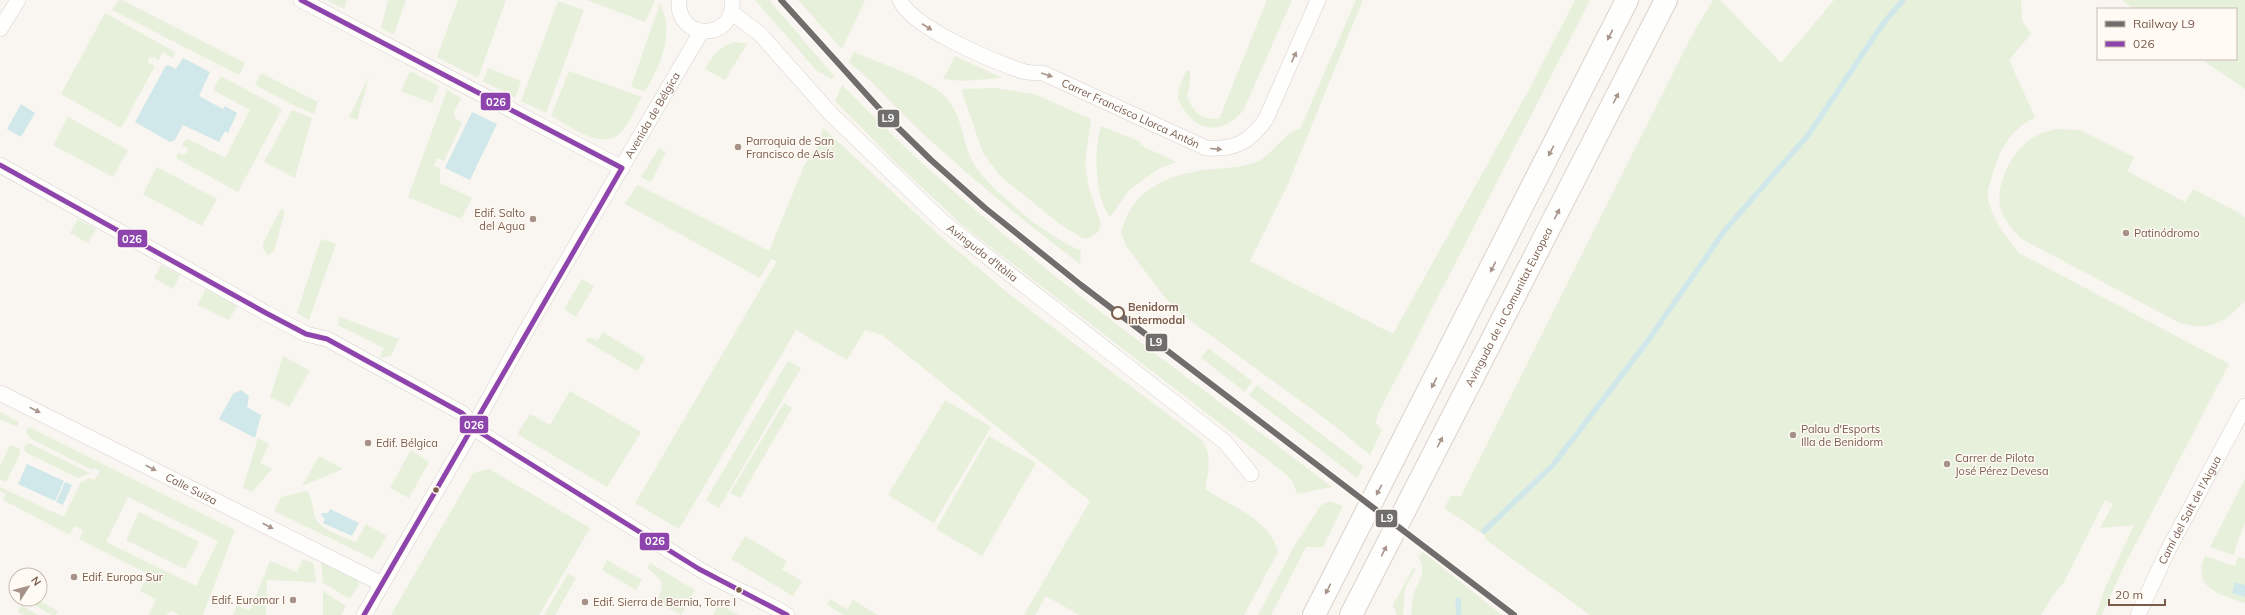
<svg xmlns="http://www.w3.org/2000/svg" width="2245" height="615" font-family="Mulish,sans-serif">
<rect width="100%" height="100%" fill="#f9f5f0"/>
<path fill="#e7f0db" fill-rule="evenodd" d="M118 0H122L245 63 239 75 112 10Z
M327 0H347L344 9Z
M388 0H406L394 35 381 28Z
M458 0H506L478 78 437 57Z
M587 0H655L645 22Z
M755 0H769L835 77 832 79 817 71Z
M798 0H865L842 49Z
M1267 0H1292L1243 111C1239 115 1234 120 1229 123 1206 136 1187 120 1178 99L1179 88 1186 71H1190V82L1187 97C1195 114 1200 119 1219 119Z
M1356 0H1363L1287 186 1250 261 1393 334 1531 86 1575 0H1590L1378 414 1376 423 1382 430 1370 455 1336 427 1180 313 1163 295 1127 247 1121 233C1131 191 1165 175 1206 170 1222 168 1238 168 1254 163 1273 156 1282 133 1300 129Z
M1713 0H1720L1781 63 1834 0H2021L2022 20 2031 34 2009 60 2035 117C2009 131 1998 152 1991 180 1990 185 1986 193 1988 198 1992 219 2006 237 2019 253L2229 364 2123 568 2102 615H2096L2105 588 2134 525 2100 528 2113 504 2105 500 2064 582 2053 595 2041 615H1590L1485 539 1486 536 1444 508 1451 496H1461L1691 37Z
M2122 0H2245V89L2201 59H2236V9H2134Z
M558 1 584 10 546 113 521 101Z
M660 3C675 34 661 64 645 91L631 87Z
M105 13 175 52 173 58 163 52 158 61 155 57H149L148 63 155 66 121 128 61 94Z
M736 42 747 44 725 80 705 69C714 54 720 46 736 42Z
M854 52C879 63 931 79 948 100 963 118 962 143 974 164 987 188 1055 243 1081 250L1080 264C1028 224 978 184 930 140 902 115 878 86 849 62Z
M955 56 1002 78 963 81 943 79Z
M488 68 521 81 515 98 483 81Z
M410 71 439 86 432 103 401 91Z
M569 71 642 97C635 108 630 123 621 132 603 152 570 126 551 116Z
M261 73 318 102 314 114 291 104 255 85Z
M221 76 282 109 238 192 176 158 179 152 181 155 187 154 188 148 182 146 186 138 225 158 250 110 213 90Z
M369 76 357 120 349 117Z
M842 85C877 120 912 155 950 188 1071 295 1204 389 1332 487L1297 494 1293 482 1287 475 962 225 899 166 835 101Z
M995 88 1034 94 1091 119 1085 162 1089 189 1101 224 1098 232 1090 238H1083L1061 225 1000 176 983 153 962 92 964 89Z
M447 90 461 98 454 112 455 118 462 123 444 161 437 158 434 166 440 168V183L472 198 461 219 408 197Z
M292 110 312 118 295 178 264 162Z
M68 117 128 150 113 177 53 145Z
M1101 126 1141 142 1140 145 1176 162 1160 168 1129 190 1110 217C1094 196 1094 150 1101 126Z
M823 128 940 236 1014 298 1202 440C1213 457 1208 470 1205 489 1230 506 1271 520 1278 552L1244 615H1079L1046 596 1035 615H1024L1090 501 882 335 865 330 847 360 796 330 679 529 635 503 777 261 771 259 760 278 625 204 637 185 769 251 804 166 818 145Z
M2057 129 2080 130 2134 157 2127 171 2185 202 2193 189 2239 213 2245 218V301C2224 323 2211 331 2180 323L2020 238C2012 229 2003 219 2000 206 1996 182 2014 147 2036 136 2043 132 2050 131 2057 129Z
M659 148 666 152 651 182 641 177Z
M157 167 217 199 202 226 143 194Z
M281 209 285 211 274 251 268 255 263 249V243Z
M78 219 96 229 88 243 70 233Z
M321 239 336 244 309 320 297 313Z
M161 265 180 275 173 289 154 278Z
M582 279 594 286 576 317 564 309Z
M206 289 237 306 229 320 197 305Z
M340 317 399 339 391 356 379 358 384 348 338 325Z
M603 332 645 358 637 371 586 341 589 337 597 341Z
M1208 348 1252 381 1245 392 1201 358Z
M283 356 310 371 289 407 270 397Z
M788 361 801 368 719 508 706 500Z
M1257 385 1363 466 1357 478 1249 395Z
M570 391 641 432 607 487 517 434 530 414 550 425Z
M945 400 991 427 934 523 888 495Z
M784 403 792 408 740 498 730 493Z
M0 412 19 422 17 427 0 419Z
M29 427 235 530 203 615H180L172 611 166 615H149L156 599 140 591 148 574 79 539 83 530 74 526 70 535 3 500 6 494 0 491V487L64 517 80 483 89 478 95 480 100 471 94 468 92 470 30 438 26 432ZM128 497 218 541 196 586 106 542Z
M989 436 1036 463 982 556 936 529Z
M258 438 269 444 260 463 272 469 252 492 243 488Z
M29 443 90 473 78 478 25 452 24 447Z
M10 445 19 448 20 454 6 482 0 480V466Z
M411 450 429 462 409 498 390 488Z
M319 456 343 469 302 486Z
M489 469 590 528 539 615H391L473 473Z
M2245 479V522L2233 555 2210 547Z
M307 491C313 500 312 506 315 517 317 528 346 538 356 542L366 524 387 536 373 559 274 511 281 497Z
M1329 501 1343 506 1323 547H1306L1271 615H1258L1295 545 1321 505Z
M139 512 199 542 185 569 126 540Z
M745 536 787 561 782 569 802 581 793 596 731 559Z
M1423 552 1502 615H1411C1412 609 1412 602 1413 596 1418 579 1427 575 1419 557Z
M2205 556 2235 566 2238 557 2245 559V603C2223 596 2190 588 2205 556Z
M303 559 314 564 316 582 267 580 266 615H233L237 605 250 611 270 561 297 572Z
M321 560 356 577 359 584 350 599 323 583Z
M607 560 642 580 636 590 602 570Z
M650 563 695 590 681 615 656 602C666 584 663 580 647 568Z
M1414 567 1415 570 1405 588 1403 615H1397L1393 605Z
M568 573 576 578 555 615H544Z
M323 591 346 606 341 615H323Z
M24 599H37L58 611 55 615H52Z
M830 599 847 609 853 600 878 615H844L827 605Z
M719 604 738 615H713Z
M21 605 38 615H24L18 612Z"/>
<path fill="#d0e8ea" d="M183 58 210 72 199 96 223 109 225 106 237 113 228 133 225 131 219 142 183 125 175 140 170 142 135 122 165 67 168 65 176 69Z
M21 104 35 113 21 137 7 129Z
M472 112 497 124 470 180 445 168Z
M241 390 249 396 247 407 261 415 255 438 219 419 233 394Z
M27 464 64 481 55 501 18 484Z
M65 482 72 485 63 505 56 502Z
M330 509 359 523 352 536 323 523 325 519 321 515 322 513H328Z
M2235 582 2245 585V597L2232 593Z"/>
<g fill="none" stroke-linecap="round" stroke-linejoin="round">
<path stroke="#d0e8ea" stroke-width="5.5" d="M1484 531 1553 465 1647 342 1725 230 1809 134 1882 25 1903 0
M1458 600 1459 615"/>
<g stroke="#d7d1cb" stroke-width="16">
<g id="minor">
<path d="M301 0 622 168"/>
<path d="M679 0C676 42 736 41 732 0"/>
<path id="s1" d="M900 0C912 28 993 61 1022 71 1028 73 1037 73 1043 73L1206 148C1235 150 1250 142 1266 119L1318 0"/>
<path id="s2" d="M731 12 760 34 830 113 943 222 1225 442 1251 474"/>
<path d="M0 29 18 0"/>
<path d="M0 165 266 313 306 334 327 339 462 413 481 433 699 569C728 587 759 597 787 615"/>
<path id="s3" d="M0 393 382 584"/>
<path id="s4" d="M364 615 474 426 527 329 701 32"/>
<path id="s5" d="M2138 615 2168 550 2245 406"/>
</g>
</g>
<g stroke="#d9d2cb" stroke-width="24">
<g id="secondary">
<path d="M1314 615 1627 0"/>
<path id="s6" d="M1351 615 1666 0"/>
</g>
</g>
<use href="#minor" stroke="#fefefd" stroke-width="15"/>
<use href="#secondary" stroke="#fefefd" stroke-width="22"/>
<g stroke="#fffaf3" stroke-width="8">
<path id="bus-1" d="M301 0 622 168 364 615
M0 165 266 313 306 334 327 339 462 413 481 433 699 569 787 615"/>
</g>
<use href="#bus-1" stroke="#8e44ad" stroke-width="5"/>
<g stroke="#fffaf3" stroke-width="9">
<path id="rail-1" d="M781 0 886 116 931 160 985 208 1081 285 1514 615"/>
</g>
<use href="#rail-1" stroke="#706e6d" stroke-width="6"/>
</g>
<defs><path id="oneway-solid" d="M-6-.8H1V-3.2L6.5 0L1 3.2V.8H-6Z"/></defs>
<g fill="#a8958b">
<use href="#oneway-solid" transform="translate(927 27) rotate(33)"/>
<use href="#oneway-solid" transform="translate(1610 35) rotate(117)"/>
<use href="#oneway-solid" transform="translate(1294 57) rotate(-66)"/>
<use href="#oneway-solid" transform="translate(1047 75) rotate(19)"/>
<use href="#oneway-solid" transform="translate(1616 98) rotate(-63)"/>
<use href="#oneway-solid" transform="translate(1216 149) rotate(5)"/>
<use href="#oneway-solid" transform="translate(1551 151) rotate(117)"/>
<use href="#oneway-solid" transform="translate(1557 214) rotate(-63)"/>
<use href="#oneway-solid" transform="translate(1493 267) rotate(117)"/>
<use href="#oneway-solid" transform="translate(1434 383) rotate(117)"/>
<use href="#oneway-solid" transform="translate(35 410) rotate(27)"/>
<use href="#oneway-solid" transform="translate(1440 442) rotate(-63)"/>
<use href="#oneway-solid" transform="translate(151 468) rotate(27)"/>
<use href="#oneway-solid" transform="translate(1379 490) rotate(118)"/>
<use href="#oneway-solid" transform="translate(268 526) rotate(28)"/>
<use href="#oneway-solid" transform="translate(1384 551) rotate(-63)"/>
<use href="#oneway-solid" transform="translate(1328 589) rotate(117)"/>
</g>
<g fill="#a69286" stroke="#fffaf3" stroke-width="1.5">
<circle cx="738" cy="147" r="4"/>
<circle cx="533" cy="219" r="4"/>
<circle cx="2126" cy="233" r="4"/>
<circle cx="1793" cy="435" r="4"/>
<circle cx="368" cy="443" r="4"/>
<circle cx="1947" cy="464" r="4"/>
<circle cx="74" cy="577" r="4"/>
<circle cx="293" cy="600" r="4"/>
<circle cx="585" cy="602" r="4"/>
</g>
<circle fill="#fffaf3" stroke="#7a5c4d" stroke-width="2" cx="1118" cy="313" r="6"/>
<g fill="#7a5c4d" stroke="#fffaf3" stroke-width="1.5">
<circle cx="436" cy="490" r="3.5"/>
<circle cx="739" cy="590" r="3.5"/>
</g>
<g text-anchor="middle" stroke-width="3" stroke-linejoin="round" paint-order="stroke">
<g font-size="11" fill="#7a5c4d" stroke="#fffaf3">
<text dy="4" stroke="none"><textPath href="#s1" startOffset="261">Carrer Francisco Llorca Antón</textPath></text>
<text dy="4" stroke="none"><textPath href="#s4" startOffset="577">Avenida de Bélgica</textPath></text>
<text dy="4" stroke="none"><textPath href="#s2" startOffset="349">Avinguda d'Itàlia</textPath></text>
<text dy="4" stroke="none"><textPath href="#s6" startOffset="346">Avinguda de la Comunitat Europea</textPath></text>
<text dy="4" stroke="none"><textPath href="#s3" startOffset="214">Calle Suiza</textPath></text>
<text dy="4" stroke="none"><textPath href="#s5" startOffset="117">Camí del Salt de l'Aigua</textPath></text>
</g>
<g font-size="11" fill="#7a5c4d" stroke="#fffaf3" text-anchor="start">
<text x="746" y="145">Parroquia de San<tspan x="746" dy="13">Francisco de Asís</tspan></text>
<text x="525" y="217" text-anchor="end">Edif. Salto<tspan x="525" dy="13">del Agua</tspan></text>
<text x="2134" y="237">Patinódromo</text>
<text x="1801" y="433">Palau d'Esports<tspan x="1801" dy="13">Illa de Benidorm</tspan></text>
<text x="376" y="447">Edif. Bélgica</text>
<text x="1955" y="462">Carrer de Pilota<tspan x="1955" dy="13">José Pérez Devesa</tspan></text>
<text x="82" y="581">Edif. Europa Sur</text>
<text x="285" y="604" text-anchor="end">Edif. Euromar I</text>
<text x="593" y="606">Edif. Sierra de Bernia, Torre I</text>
</g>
<g font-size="11" font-weight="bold" fill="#7a5c4d" stroke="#fffaf3" text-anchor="start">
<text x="1128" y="311">Benidorm<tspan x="1128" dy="13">Intermodal</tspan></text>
</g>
</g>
<g stroke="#fffaf3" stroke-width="1.5">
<rect x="480" y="92" width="31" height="19" rx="4" fill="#8e44ad"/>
<rect x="877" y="109" width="23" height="19" rx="4" fill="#706e6d"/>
<rect x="117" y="229" width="31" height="19" rx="4" fill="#8e44ad"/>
<rect x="1145" y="333" width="23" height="19" rx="4" fill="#706e6d"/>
<rect x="459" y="415" width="30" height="19" rx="4" fill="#8e44ad"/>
<rect x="1375" y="509" width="23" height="19" rx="4" fill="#706e6d"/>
<rect x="639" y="532" width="31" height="19" rx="4" fill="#8e44ad"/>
</g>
<g font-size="11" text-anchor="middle" font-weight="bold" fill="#fff">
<text x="496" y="106">026</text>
<text x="888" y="122">L9</text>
<text x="132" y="243">026</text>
<text x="1156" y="346">L9</text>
<text x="474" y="429">026</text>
<text x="1387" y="522">L9</text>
<text x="655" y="545">026</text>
</g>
<rect x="2097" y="8" width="140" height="52" fill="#fffaf3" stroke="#cabbb1"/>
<rect x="2105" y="21" width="20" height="6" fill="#706e6d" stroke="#cabbb1"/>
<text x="2133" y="28" font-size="12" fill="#7a5c4d">Railway L9</text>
<rect x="2105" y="41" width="20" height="6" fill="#8e44ad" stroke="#cabbb1"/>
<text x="2133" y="48" font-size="12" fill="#7a5c4d">026</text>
<g transform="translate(28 587) rotate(54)"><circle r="19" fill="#fffaf3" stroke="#cabbb1"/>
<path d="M0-3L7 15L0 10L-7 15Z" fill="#a69286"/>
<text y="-6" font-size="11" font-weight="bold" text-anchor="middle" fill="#7a5c4d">N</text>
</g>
<path d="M2109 599v6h56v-6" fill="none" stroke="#7a5c4d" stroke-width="2"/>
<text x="2115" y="599" font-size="12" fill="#7a5c4d" stroke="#fffaf3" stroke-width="3" paint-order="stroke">20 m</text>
</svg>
